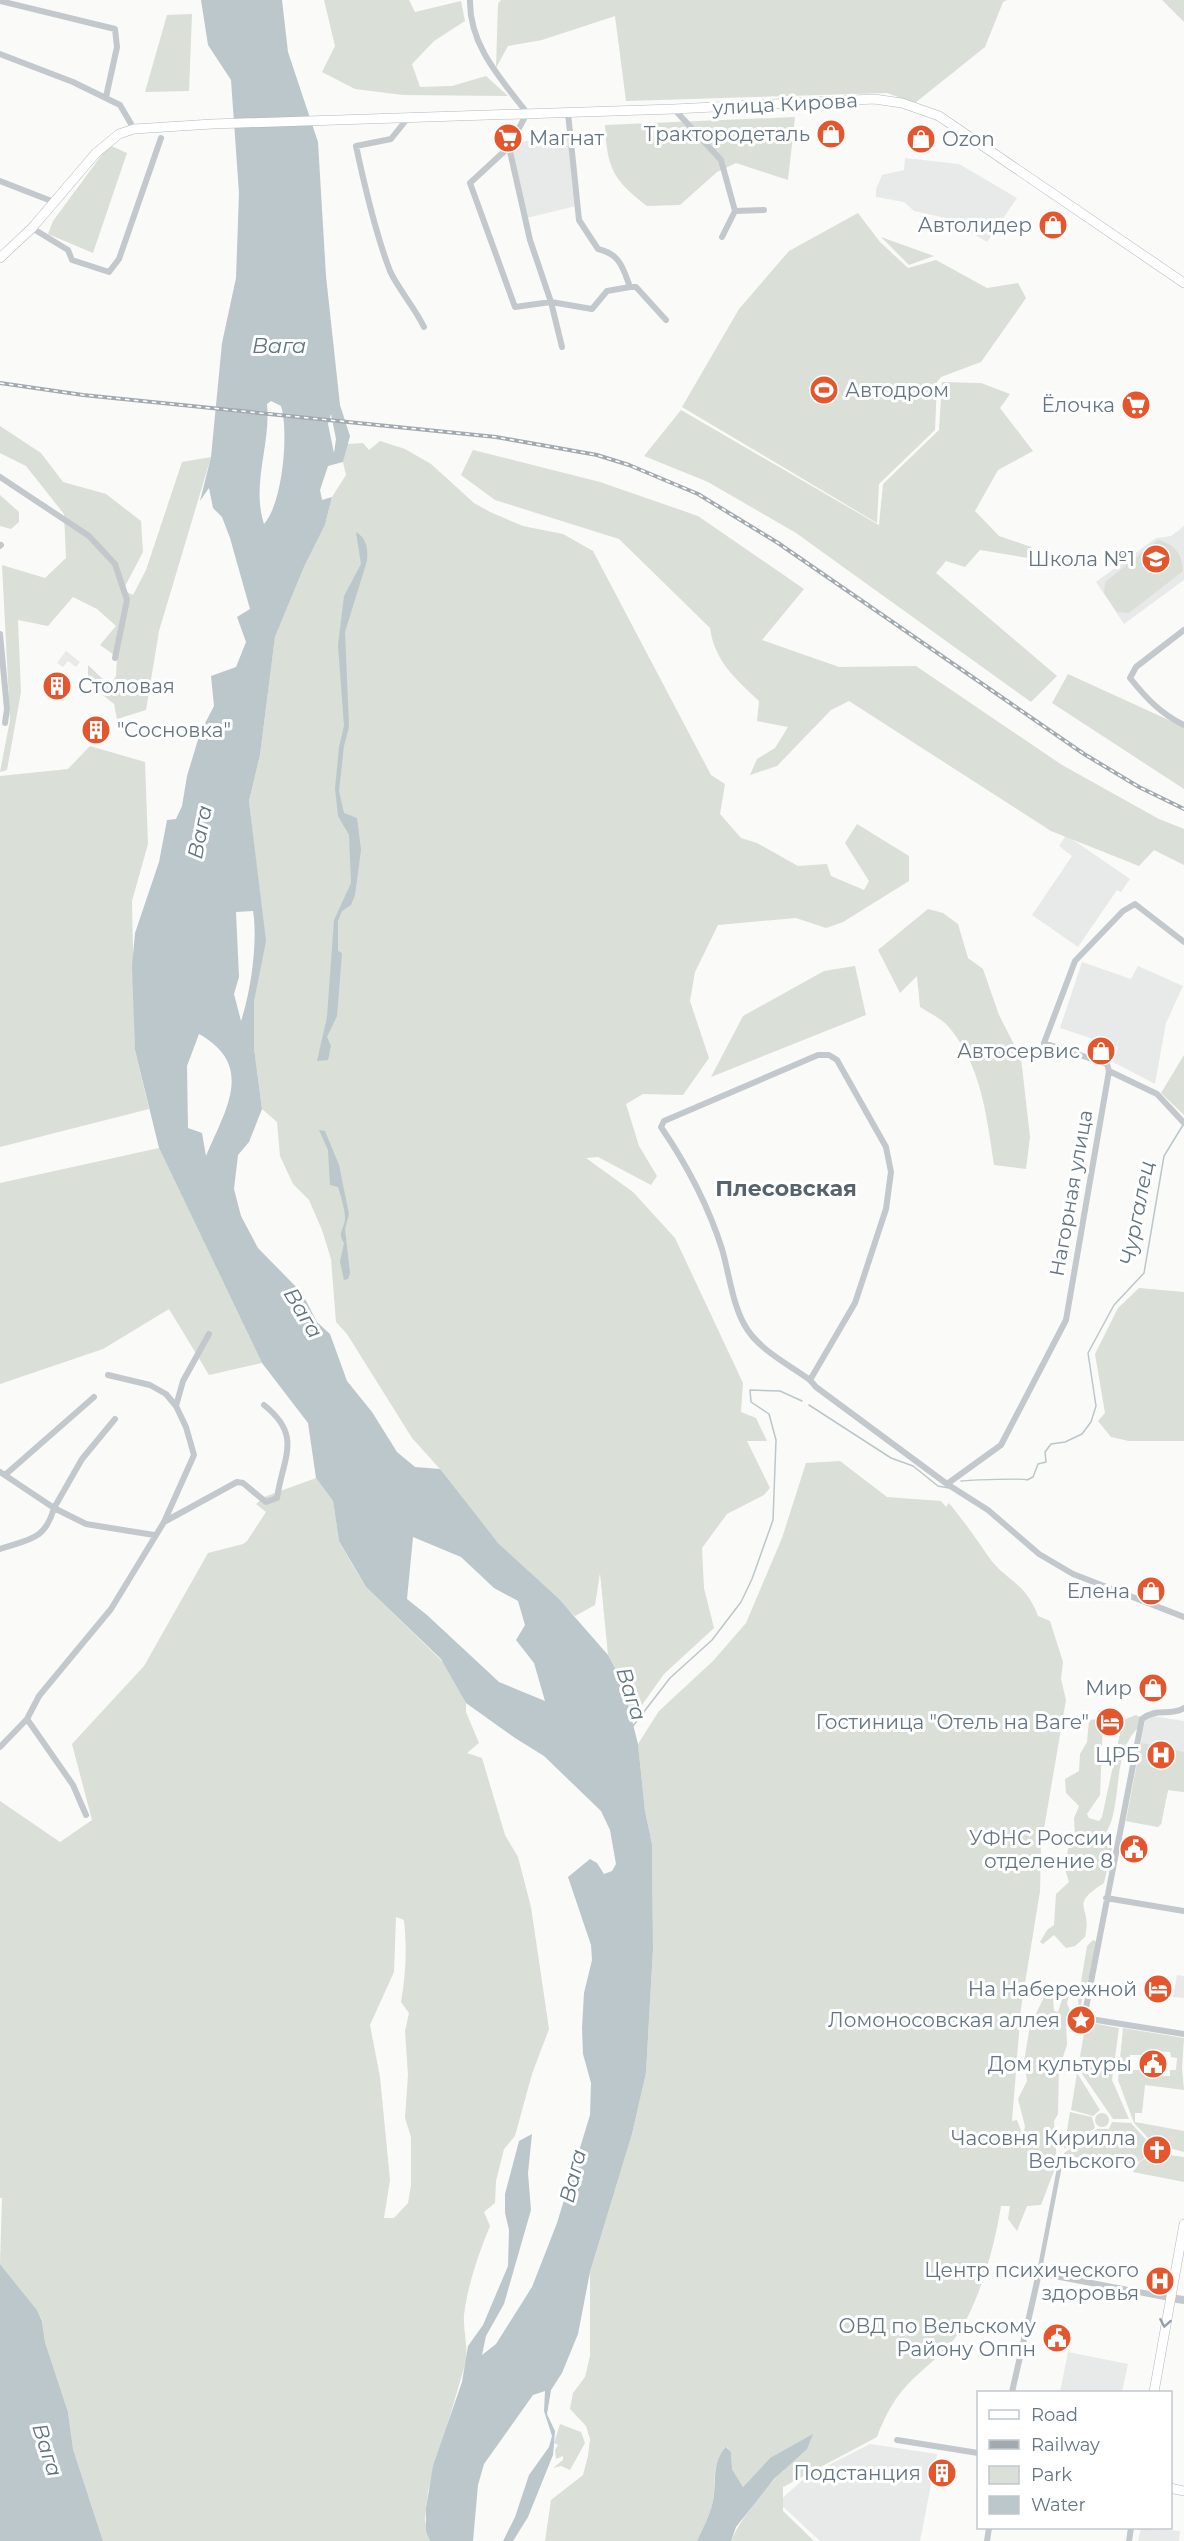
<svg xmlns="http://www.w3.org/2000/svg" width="1184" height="2541" font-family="Montserrat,sans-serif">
<rect width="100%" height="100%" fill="#fafaf8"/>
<path fill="#e8e9e9" d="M568 135 576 206 527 218 514 158 513 143Z
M905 158 959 164 1017 198 987 242 946 218 914 211 904 202 876 197V189L882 175 904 170Z
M1184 526V580L1124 624 1096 582 1156 538 1171 536Z
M66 651 80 662 76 667 68 661 63 667 57 663Z
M1066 835 1130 879 1121 892 1117 890 1078 947 1032 915 1072 856 1059 846Z
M1082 962 1131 979 1138 966 1183 986 1166 1023 1155 1084 1113 1062 1118 1047 1060 1028Z
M1153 1716 1184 1721V1792L1168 1790 1161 1824 1158 1827 1126 1821 1145 1721Z
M1177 1975 1184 1976V1998L1173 1997Z
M1068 2352 1128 2364 1122 2392H1060Z
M870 2444 937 2454 920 2541H820L778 2502 807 2476Z
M1141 2528 1180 2531 1179 2541H1138Z"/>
<path fill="#dadfd7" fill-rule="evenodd" d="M324 0H409L415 12 461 1 465 21 434 41 412 64 420 87 452 86 486 76 508 96 403 95 355 89 322 72 335 46Z
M501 0H1007L1003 2 985 47 915 103 887 93 626 101 615 16 542 40 508 46 496 68 498 4Z
M1162 0H1184V22Z
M192 14 189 91 145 92 167 15Z
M795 117 788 180 736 163 717 172 680 205 647 206C613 180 607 168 605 125Z
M109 145 127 153 93 253 48 234 53 221Z
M858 213 880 242 908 268 936 260 987 288 1018 283 1026 298 981 362 941 377 937 382 935 430 879 484 877 523 682 407 739 309 789 251Z
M881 237 934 256 909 265Z
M942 382 981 383 1010 394 1000 408 1033 451 998 470 975 511 999 536 1031 547 1034 559 980 550 965 567 946 561 936 573 1057 676 1031 702 796 533 708 482 644 456 681 410 879 525 883 484 939 430Z
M0 426 41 453 63 482 106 494 141 521 143 552 123 590 133 595 146 570 182 462 211 457 159 631 146 710 117 719 114 704 88 683V665L110 686 116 676 117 657 100 645 116 626 97 609 73 597 48 626 18 620 21 692 7 770 0 772 10 720 2 565 45 578 66 558 64 514 26 466 0 453Z
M380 441 405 449 431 464 474 503 490 512 523 526 563 534 593 551 711 775 725 784 720 814 741 838 757 843 798 866 827 864 831 876 864 890 869 881 845 843 857 824 909 856V881L843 922 826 928 796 918 718 925 695 972 690 1001 709 1058 683 1095 643 1094 626 1104 639 1146 657 1176 651 1185 598 1157 586 1158 633 1192 675 1238 743 1383 741 1412 756 1418 767 1441H747L770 1488 764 1495 727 1514 702 1548 704 1588 714 1628 664 1674 632 1719 622 1681 608 1655 600 1573 595 1605 575 1616 498 1543 472 1514 440 1469 412 1438 347 1334 336 1322 331 1259 322 1230 309 1200 293 1184 280 1156 277 1122 262 1109 254 1048V1002L265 941 249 801 260 755 275 637 304 567 325 525 332 497 346 475 343 462 347 444 363 443 369 450Z
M473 450 600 482 698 516 804 589 762 640 839 667 916 666 1062 765 1159 819 1184 829V865L1154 850 1139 866 1051 831 849 701 831 710 777 766 750 775 757 759 775 748 788 727 757 721 759 701C735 678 715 662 710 628L619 539 495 500 461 475Z
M0 495 19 512V522L11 529 0 526Z
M1158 540C1175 544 1182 554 1183 571L1129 613 1117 612 1104 593 1105 582Z
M1068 674 1184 727V789L1052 703Z
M90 746 145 762 148 844 132 901 135 1050 149 1109 0 1147V776L68 769Z
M928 909 943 913 958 924 968 958 983 969 999 1015 1021 1058 1030 1137 1026 1169 994 1165C987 1117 981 1063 947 1025 940 1018 928 1012 920 1007L917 976 900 993 878 950Z
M855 966 866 1015 711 1077 743 1016 824 971Z
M1184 1055V1115L1161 1093Z
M159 1148 262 1363 209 1375 169 1309 103 1349 0 1384V1183Z
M1139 1288 1184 1292V1441H1129L1111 1437 1098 1421 1105 1413 1095 1354 1118 1308Z
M840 1461 887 1497 941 1501 946 1507 949 1503C963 1520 976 1538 988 1556 1005 1581 1025 1581 1038 1616L1050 1621 1063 1662 1061 1679 1066 1700 1041 1846 1040 1891 1021 2008 1012 2121 1017 2120 1023 2136 1025 2126 1018 2099 1027 2081 1024 2061 1030 2026 1045 1995 1053 1998 1054 2011 1058 2012 1064 1993 1069 1995 1067 2003 1070 2011 1066 2019 1067 2045 1059 2069 1058 2114 1054 2121 1057 2163 1041 2205 1027 2206 1017 2231 1008 2219 1010 2206H1001C995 2244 981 2296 961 2329 950 2348 930 2363 913 2379 896 2395 885 2415 877 2437L783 2487V2511L814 2541H731C739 2521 768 2484 784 2470L770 2458 743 2487 732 2469 731 2453 727 2447C711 2461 716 2482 713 2501 710 2515 703 2528 697 2541H545L551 2500 583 2475 588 2456 590 2439 586 2426 570 2409 573 2393 585 2377 590 2356V2272L632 2134 646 2073 653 1949 652 1844 645 1811 638 1744 659 1711 713 1661 746 1623 782 1538 806 1463Z
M316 1478 333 1501 339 1541 352 1564 366 1587 446 1665 466 1703V1712L479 1743 467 1753 482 1758 505 1835 518 1857 531 1907 549 2029 532 2074 515 2136 504 2149 496 2181 495 2203 484 2212 490 2226C478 2255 468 2284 464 2315 463 2330 468 2345 466 2361L428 2491 425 2520 430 2541H103L73 2449 68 2412 45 2342 42 2320 37 2310 0 2264 2 2198H0V1801L60 1842 92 1820 72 1744 144 1666 208 1553 243 1544 247 1541 266 1512 256 1504 264 1497ZM396 1917 404 1920C407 1948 406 1974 401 2002L409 2013 405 2031 408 2075 405 2118 411 2137V2185L408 2203 394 2218H384L390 2180 380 2077 370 2025 394 1972Z
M1136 1715 1140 1717 1139 1727C1114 1750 1121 1792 1111 1822 1109 1829 1103 1836 1099 1843L1112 1848 1104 1883C1067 1907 1093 1904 1085 1937L1075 1946 1066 1948 1054 1935 1043 1944 1040 1942 1047 1930 1054 1925 1056 1894 1069 1882 1065 1869 1068 1849 1075 1836 1074 1818 1079 1806 1066 1793 1065 1779 1079 1771 1080 1754 1087 1742 1089 1720 1099 1719 1103 1721 1100 1795 1087 1814 1089 1818 1099 1821 1102 1817 1123 1720Z
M1141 1743 1184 1752V1792L1168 1790 1161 1824 1158 1827 1126 1821Z
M1093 1940 1097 1942C1097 1957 1083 1994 1079 2012L1078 2000 1087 1946Z
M1086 2022 1119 2028 1112 2080 1129 2119H1113L1078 2068Z
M1123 2028 1184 2038 1182 2068 1184 2090 1145 2085 1142 2113H1135V2122L1184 2131V2152L1154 2144 1134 2123 1118 2080ZM1147 2051 1170 2052 1171 2057 1177 2058 1176 2070H1170V2076H1146V2070H1130V2055H1146Z
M1077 2073 1100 2110 1093 2116 1071 2110Z
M1070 2112 1092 2117 1095 2128 1064 2149Z
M1095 2120a7 7 0 1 1 14 0a7 7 0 1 1-14 0Z
M1112 2122 1131 2123 1152 2146 1151 2154 1132 2166 1069 2156 1064 2159V2153L1097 2129H1109Z
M1164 2154 1184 2157V2182L1133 2172C1139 2159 1147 2156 1159 2158Z
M560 2424 581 2432 585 2443 570 2470 561 2466 553 2468 563 2460V2456L556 2459 555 2450 558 2445 554 2443Z"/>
<path fill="#bbc7cb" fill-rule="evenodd" d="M201 0H282L288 52 318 142 326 276 340 405 350 436 343 462 328 466 320 490 322 500 332 497 325 525 304 567 275 637 260 755 249 801 266 941 254 1002V1048L262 1109 249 1142 238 1155 234 1189 241 1216 258 1248 302 1293 317 1322 330 1334 347 1381 372 1412 397 1452 415 1467 440 1469 498 1543 559 1599 608 1655 622 1681 638 1744 645 1811 652 1844 653 1949 646 2073 632 2134 590 2272 578 2334 562 2373 551 2390 547 2414 555 2431 553 2455 528 2517 513 2541H503L515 2517 529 2475 549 2447 552 2436 544 2411 545 2391 533 2395 484 2464 478 2485 473 2541H430L426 2531V2508L433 2466 462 2382 468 2346 483 2325 508 2266 509 2230 505 2213V2194L519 2141 532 2134 528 2173 531 2210 504 2304 486 2336 482 2355 496 2344 532 2287 557 2223 590 2115 591 2083 583 2054 582 2028 584 1993 592 1960 591 1945 568 1877 590 1859 597 1863 604 1874 612 1871 616 1864 610 1830 601 1811 544 1756 515 1738 466 1703 441 1659 366 1587 339 1541 333 1501 316 1478 308 1423 262 1363 159 1148 135 1050 132 966 135 933 159 862 167 820 176 819 182 806 187 776 200 733 214 706 211 676 236 667 246 642 237 617 250 609 230 538 222 517 213 508 209 488 200 501 211 457 222 343 236 278 239 193 231 80 208 45ZM271 401 281 406C289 431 283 503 264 524 251 483 271 445 267 404ZM331 414 336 439 334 453 328 424ZM253 911C258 940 251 992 241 1021L234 994 239 977 236 912ZM199 1034C256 1066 225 1110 206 1156L202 1133 188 1128 187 1066ZM413 1537 461 1557 494 1588 518 1601 525 1625 516 1640 534 1663 545 1701 499 1682 427 1615 407 1599Z
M356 532C367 539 368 548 367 561L345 632 349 727 344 746 339 791 344 813 357 818 361 850 355 895 351 905 342 911 338 921V951L342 953 337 1016 327 1037 331 1046 328 1060 317 1061 327 1017 334 920 351 883 349 835 338 816 335 789 339 747 344 726 338 645 344 596 361 564Z
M319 1130 325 1131 339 1165 349 1214 345 1229 350 1273 348 1279 344 1280 340 1262 344 1243C336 1232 346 1228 345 1216 344 1206 341 1197 338 1187L330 1185 328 1150Z
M0 2264 37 2310 42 2321 45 2342 68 2412 73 2449 103 2541H0Z
M813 2434 807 2449 774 2479 736 2527 731 2541H697C703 2528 710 2515 713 2501 717 2481 711 2463 726 2447L731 2452 732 2469 743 2487 770 2458Z"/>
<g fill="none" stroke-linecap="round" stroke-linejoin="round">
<path stroke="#bbc7cb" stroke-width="1.5" d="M809 1405 891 1458 913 1466 938 1486 949 1488
M961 1481C970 1480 1024 1478 1027 1480L1033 1477 1038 1464 1046 1462 1045 1452 1051 1444 1065 1442 1082 1434 1091 1422 1096 1406 1088 1353 1114 1305 1144 1273 1164 1156 1183 1125
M633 1726 670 1678 712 1640 741 1602 752 1579 773 1520 776 1440 769 1414 751 1402 750 1390 780 1391 802 1401"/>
<g stroke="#b3babf" stroke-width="10">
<path id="secondary" d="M0 258 32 228 96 153 119 134 134 129 212 124 674 109 874 99 902 103 939 116 1184 283
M1154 2392 1184 2224
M1170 2488 1184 2491"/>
</g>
<path stroke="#c3c8cc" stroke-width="4.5" d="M1039 2273 1061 2159"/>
<path stroke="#c3c8cc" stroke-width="6" d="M470 0C469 45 501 79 527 113L509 147 470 183 515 307 551 302 592 309 607 291 630 287C623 268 620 254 598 249L579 220 568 113
M0 1 115 29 117 47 106 97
M0 54 73 82 120 105 134 129
M674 109 721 160 735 211 764 210
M407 119 391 139 356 146C365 188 375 232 390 271 397 287 415 308 424 327
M509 147 530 240 551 302 562 347
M0 181 54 202
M32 228 68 250 72 260 109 272 119 259 161 138
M722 237 735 211
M630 287H636L666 320
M0 477 89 536 115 564 127 600 115 658
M0 546 1 545
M1184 630 1136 667 1130 678C1146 698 1161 714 1184 725
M0 634 7 709 5 723
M1184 942 1135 904 1123 911 1075 961 1044 1043 1107 1064 1109 1071 1157 1094 1184 1123
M810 1380C788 1364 757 1349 744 1324 732 1302 729 1273 722 1249 708 1205 687 1165 661 1127L664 1121 818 1055H829L837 1060 886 1147 891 1172 886 1209 855 1303 810 1380 816 1387 947 1484 1001 1445 1066 1320 1109 1071
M176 1406 183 1381 209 1334
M0 1472 54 1508 82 1459 115 1419
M5 1475 94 1397
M947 1484 988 1510 1039 1554 1073 1574 1184 1617
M164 1522 237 1482 243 1483 266 1502 277 1498C283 1457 303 1436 264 1405
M0 1549C30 1539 45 1540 54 1508L86 1524 154 1535
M1184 1708C1169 1717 1158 1707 1142 1719L1084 2018 1184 2034
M27 1719 73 1785 86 1815
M0 1747 27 1719 39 1696 111 1609 164 1522 194 1455 186 1427 176 1406 166 1394 150 1385 108 1375
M1106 1898 1184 1911
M1012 2392 1039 2273 1170 2298
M897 2440 978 2453
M987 2541 989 2528
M1129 2541 1131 2528"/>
<path stroke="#c3c8cc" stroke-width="8" d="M1170 2298 1184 2300"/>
<use href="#secondary" stroke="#fff" stroke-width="9"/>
<g stroke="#a2aab0" stroke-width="4">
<path id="rail" d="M0 383 83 395 496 437 597 455 629 465 698 494 778 543 1084 754 1139 787 1184 809"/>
</g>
<use href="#rail" stroke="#fff" stroke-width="1.5" stroke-dasharray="4.5" stroke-linecap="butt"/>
</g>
<defs><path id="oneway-chevron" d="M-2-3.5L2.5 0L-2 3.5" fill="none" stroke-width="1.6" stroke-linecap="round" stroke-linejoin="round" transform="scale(1.5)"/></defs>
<use stroke="#939fa8" href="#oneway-chevron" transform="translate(1165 2323) rotate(100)"/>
<defs>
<g id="shop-disc" transform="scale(1.5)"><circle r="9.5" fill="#e4572e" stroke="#fff"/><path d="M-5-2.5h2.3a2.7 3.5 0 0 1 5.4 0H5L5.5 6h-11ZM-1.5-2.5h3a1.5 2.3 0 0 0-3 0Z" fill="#fff"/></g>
<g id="supermarket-disc" transform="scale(1.5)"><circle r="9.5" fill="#e4572e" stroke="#fff"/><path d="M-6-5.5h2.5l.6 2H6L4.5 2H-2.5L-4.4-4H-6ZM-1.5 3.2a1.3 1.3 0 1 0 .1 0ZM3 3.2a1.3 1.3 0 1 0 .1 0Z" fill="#fff"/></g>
<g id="stadium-disc" transform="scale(1.5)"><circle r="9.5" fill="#e4572e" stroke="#fff"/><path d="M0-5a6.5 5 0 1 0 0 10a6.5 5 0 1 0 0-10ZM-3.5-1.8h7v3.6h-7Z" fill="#fff"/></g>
<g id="school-disc" transform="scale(1.5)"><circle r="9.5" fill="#e4572e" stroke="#fff"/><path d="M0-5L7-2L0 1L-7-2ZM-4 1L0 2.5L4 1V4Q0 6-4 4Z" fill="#fff"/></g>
<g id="building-disc" transform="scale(1.5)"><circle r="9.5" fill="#e4572e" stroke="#fff"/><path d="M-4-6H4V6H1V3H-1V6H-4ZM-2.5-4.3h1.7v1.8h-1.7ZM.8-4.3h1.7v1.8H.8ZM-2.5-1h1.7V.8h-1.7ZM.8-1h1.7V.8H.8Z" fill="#fff"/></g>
<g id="hotel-disc" transform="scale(1.5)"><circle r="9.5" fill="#e4572e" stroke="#fff"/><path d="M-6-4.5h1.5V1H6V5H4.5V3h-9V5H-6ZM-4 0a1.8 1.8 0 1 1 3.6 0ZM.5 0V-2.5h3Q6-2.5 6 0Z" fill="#fff"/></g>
<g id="hospital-disc" transform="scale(1.5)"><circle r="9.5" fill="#e4572e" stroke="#fff"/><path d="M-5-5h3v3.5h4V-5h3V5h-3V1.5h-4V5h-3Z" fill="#fff"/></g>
<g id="civic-disc" transform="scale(1.5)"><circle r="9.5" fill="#e4572e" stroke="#fff"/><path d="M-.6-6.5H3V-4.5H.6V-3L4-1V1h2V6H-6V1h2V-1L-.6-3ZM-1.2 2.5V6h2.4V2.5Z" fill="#fff"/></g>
<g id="sight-disc" transform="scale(1.5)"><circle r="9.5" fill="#e4572e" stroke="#fff"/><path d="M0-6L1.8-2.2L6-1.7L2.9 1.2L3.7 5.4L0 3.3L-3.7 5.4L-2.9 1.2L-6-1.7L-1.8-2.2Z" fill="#fff"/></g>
<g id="church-disc" transform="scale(1.5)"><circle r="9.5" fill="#e4572e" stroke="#fff"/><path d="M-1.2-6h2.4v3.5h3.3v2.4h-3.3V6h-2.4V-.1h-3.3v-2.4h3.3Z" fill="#fff"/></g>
</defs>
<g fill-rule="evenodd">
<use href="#shop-disc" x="831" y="134"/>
<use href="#supermarket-disc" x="508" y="138"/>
<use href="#shop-disc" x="921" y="139"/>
<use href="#shop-disc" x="1053" y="225"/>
<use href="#stadium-disc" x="824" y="390"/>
<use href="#supermarket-disc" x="1136" y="405"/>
<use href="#school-disc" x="1156" y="559"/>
<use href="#building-disc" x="57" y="686"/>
<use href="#building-disc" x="96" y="730"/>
<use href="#shop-disc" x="1101" y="1051"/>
<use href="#shop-disc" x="1151" y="1591"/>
<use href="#shop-disc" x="1153" y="1688"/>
<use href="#hotel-disc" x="1110" y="1722"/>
<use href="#hospital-disc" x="1161" y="1755"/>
<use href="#civic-disc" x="1134" y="1849"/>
<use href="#hotel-disc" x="1158" y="1989"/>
<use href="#sight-disc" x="1081" y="2020"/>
<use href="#civic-disc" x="1153" y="2064"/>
<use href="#church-disc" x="1157" y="2150"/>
<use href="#hospital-disc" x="1160" y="2281"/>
<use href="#civic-disc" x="1057" y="2338"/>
<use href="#building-disc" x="942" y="2473"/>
</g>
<g text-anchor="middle" stroke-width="6" stroke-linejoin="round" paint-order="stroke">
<g font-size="20" fill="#657683" stroke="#fff">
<text transform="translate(785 104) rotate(-3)" y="7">улица Кирова</text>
<text transform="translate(1071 1193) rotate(-80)" y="7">Нагорная улица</text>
</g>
<g font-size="20" fill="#657683" stroke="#fff" text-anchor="end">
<text x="810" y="141">Трактородеталь</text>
<text x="529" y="145" text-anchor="start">Магнат</text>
<text x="942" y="146" text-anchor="start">Ozon</text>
<text x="1032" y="232">Автолидер</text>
<text x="845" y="397" text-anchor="start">Автодром</text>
<text x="1115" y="412">Ёлочка</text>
<text x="1135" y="566">Школа №1</text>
<text x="78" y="693" text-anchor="start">Столовая</text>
<text x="117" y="737" text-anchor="start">"Сосновка"</text>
<text x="1080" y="1058">Автосервис</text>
<text x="1130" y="1598">Елена</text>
<text x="1132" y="1695">Мир</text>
<text x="1089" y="1729">Гостиница "Отель на Ваге"</text>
<text x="1140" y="1762">ЦРБ</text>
<text x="1113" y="1845">УФНС России<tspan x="1113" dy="23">отделение 8</tspan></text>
<text x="1137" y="1996">На Набережной</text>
<text x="1060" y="2027">Ломоносовская аллея</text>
<text x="1132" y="2071">Дом культуры</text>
<text x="1136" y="2145">Часовня Кирилла<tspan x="1136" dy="23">Вельского</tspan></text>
<text x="1139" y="2277">Центр психического<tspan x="1139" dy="23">здоровья</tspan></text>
<text x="1036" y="2333">ОВД по Вельскому<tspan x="1036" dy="23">Району Оппн</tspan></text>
<text x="921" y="2480">Подстанция</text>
</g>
<g font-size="21" font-style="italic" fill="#60757c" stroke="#fff">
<text x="279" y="353">Вага</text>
<text transform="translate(200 832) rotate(-79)" y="7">Вага</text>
<text transform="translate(1137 1213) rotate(-79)" y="7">Чургалец</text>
<text transform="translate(303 1313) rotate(59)" y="7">Вага</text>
<text transform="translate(631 1694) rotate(72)" y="7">Вага</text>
<text transform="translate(573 2176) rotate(-76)" y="7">Вага</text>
<text transform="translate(47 2450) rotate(72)" y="7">Вага</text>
</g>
<g font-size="22" font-weight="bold" fill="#57646e" stroke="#fff">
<text x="786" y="1196">Плесовская</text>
</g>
</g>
<rect x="977" y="2391" width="195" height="138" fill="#ffffff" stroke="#c1c8cd" stroke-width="1.5"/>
<rect x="989" y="2410" width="30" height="9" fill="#ffffff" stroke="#c1c8cd" stroke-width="1.5"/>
<text x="1031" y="2421" font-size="18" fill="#657683">Road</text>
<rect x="989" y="2440" width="30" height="9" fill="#a2aab0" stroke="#c1c8cd" stroke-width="1.5"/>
<text x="1031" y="2451" font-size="18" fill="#657683">Railway</text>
<rect x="989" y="2466" width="30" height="18" fill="#dadfd7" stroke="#c1c8cd" stroke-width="1.5"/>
<text x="1031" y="2481" font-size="18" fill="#657683">Park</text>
<rect x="989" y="2496" width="30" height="18" fill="#bbc7cb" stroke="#c1c8cd" stroke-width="1.5"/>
<text x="1031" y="2511" font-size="18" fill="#657683">Water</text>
</svg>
